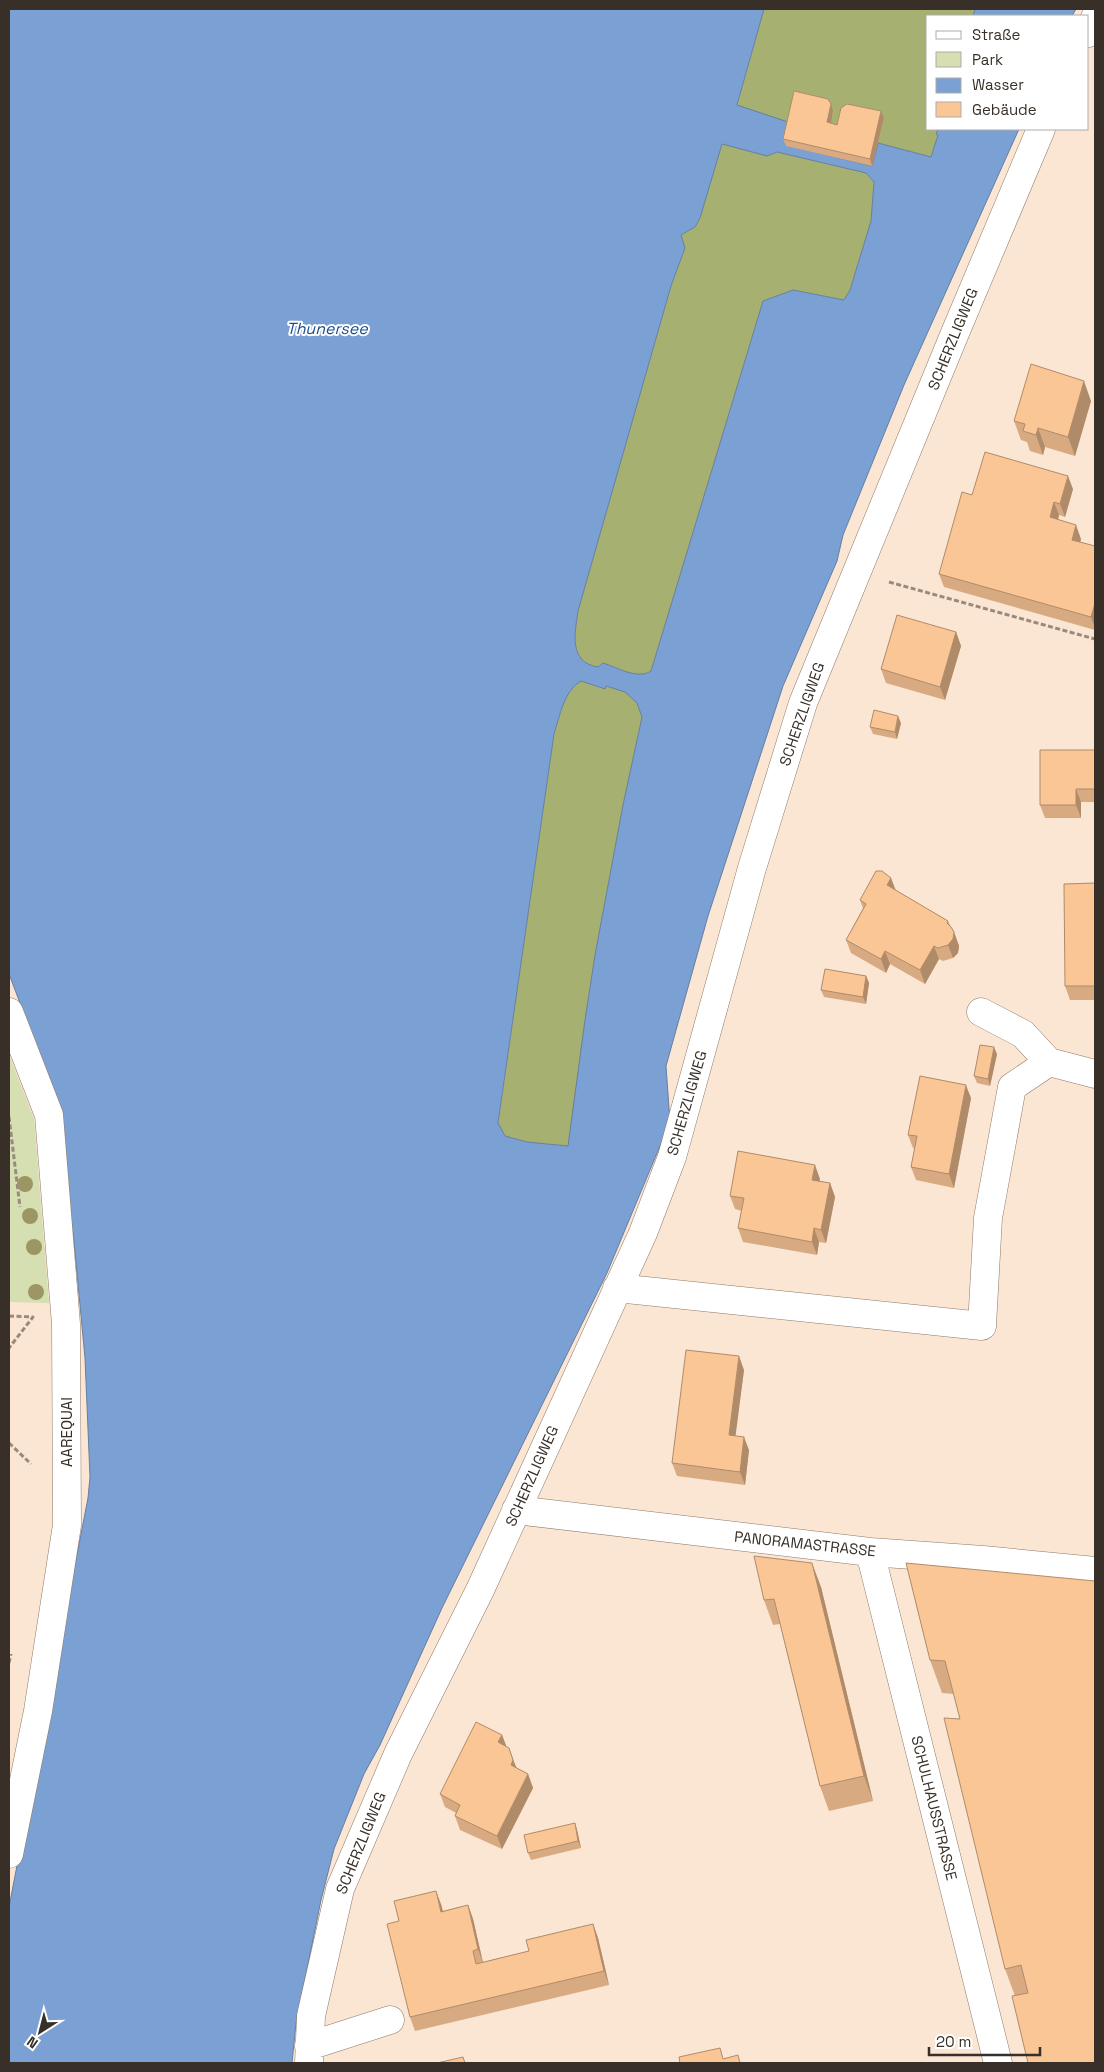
<svg xmlns="http://www.w3.org/2000/svg" width="1104" height="2072" font-family="'Space Grotesk',sans-serif">
<rect width="100%" height="100%" fill="#fbe5d3"/>
<path fill="#d6dfb1" d="M9 1055 34 1119 49 1303 9 1302Z"/>
<path fill="#a6b171" d="M764 9H975L973 16H928V129H938L936 134 938 135 931 157 878 143 872 166 786 145 737 106Z
M722 143 767 156 777 152 866 173 874 182 871 221 850 290 844 300 793 290 763 301 651 671C638 680 616 667 603 663L598 667C568 662 575 633 578 611L671 286 685 248 681 235 695 227 700 218Z
M581 681 604 689 606 686 625 692 637 703 642 717 623 805 595 955 585 1020 569 1146 527 1142 505 1136 498 1124 554 734C560 715 564 691 581 681Z"/>
<path fill="#7aa0d4" stroke="#667ea0" fill-rule="evenodd" d="M9 9H764L737 105 791 123 786 145 872 166 878 143 931 157 938 135 936 134 938 129H1019L904 385 843 535 837 561 783 686 708 916 666 1066 670 1122 607 1273 442 1608 380 1745 364 1774 334 1849 321 1900 296 2023 292 2063H9V1907L88 1498 90 1477 85 1358 74 1241 52 1087 9 974ZM722 144 767 156 777 152 866 173 874 182 871 221 850 290 844 300 793 290 763 301 651 671C638 680 616 667 603 663L598 667C568 662 575 633 578 611L671 286 685 248 681 235 695 227 700 218ZM581 681 605 689 606 686 625 692 637 703 642 717 623 805 595 955 585 1020 568 1146 527 1142 505 1136 498 1123 554 734C560 715 564 691 581 681Z
M975 9H1076L1072 16H973Z"/>
<g fill="none" stroke-linecap="round" stroke-linejoin="round">
<g stroke="#8d7a69" stroke-width="29">
<path id="minor" d="M1088 33 1095 18
M9 1012 49 1115 66 1324 67 1525 38 1711 9 1854
M981 1012 1023 1034 1049 1062
M617 1288 982 1326 988 1218 1012 1087 1049 1062 1095 1074
M516 1510 870 1552 983 1560 1095 1571
M870 1552 998 2063
M309 2046 390 2020
M309 2063 311 2016 340 1889 398 1754 480 1590 643 1233 672 1157 752 868 803 703 955 333 1041 129"/>
</g>
<path stroke="#998a7d" stroke-width="3" stroke-dasharray="5 2.5" stroke-linecap="butt" d="M889 582 1095 639
M9 1117 20 1207
M9 1316 33 1317 9 1348
M9 1443 31 1464
M9 1663 11 1654"/>
<use href="#minor" stroke="#fff" stroke-width="28"/>
</g>
<g fill="#9b9663">
<circle cx="25" cy="1184" r="8"/>
<circle cx="30" cy="1216" r="8"/>
<circle cx="34" cy="1247" r="8"/>
<circle cx="36" cy="1292" r="8"/>
</g>
<path fill="#d8aa81" d="M833 111 831 123 837 125 884 118 872 166 786 146 783 139Z
M1091 401 1075 456 1045 447 1043 455 1030 451 1027 442 1021 440 1014 421Z
M1073 489 1065 517 1059 515 1058 520 1081 539 1080 542 1095 546V630L944 587 939 574 972 495Z
M956 632 961 646 945 700 886 683 881 669Z
M901 723 897 739 873 734 870 727Z
M1095 750V802H1081V818H1045L1040 805Z
M891 878 895 890 948 921 954 932 959 946 958 953 953 958 943 961 939 959 925 984 890 964 886 973 851 953 846 940 863 908 860 900Z
M1095 883V1000H1070L1065 986Z
M866 976 869 983 866 1004 824 997 821 990Z
M997 1054 990 1086 977 1083 974 1076Z
M971 1098 954 1188 916 1180 911 1167 915 1148H913L908 1135Z
M820 1179 819 1181 830 1183 835 1197 826 1243 819 1242 817 1255 743 1242 738 1228 742 1211 735 1209 730 1196Z
M744 1370 735 1435 749 1450 745 1485 677 1476 672 1463Z
M1095 1581V2063L1015 1996 1005 1969 960 1719 954 1694 942 1693 930 1660Z
M821 1587 873 1801 829 1811 820 1786 780 1624 773 1625 764 1600Z
M502 1735 506 1746 517 1768 528 1774 533 1788 502 1849 460 1830 455 1816 456 1813 445 1807 440 1794Z
M575 1823 577 1830 581 1848 531 1860 528 1853Z
M441 1904 443 1911 468 1905 473 1919 483 1962 529 1951 593 1924 598 1938 609 1985 415 2031 410 2017 399 1921Z"/>
<path fill="#b08b69" d="M831 104 833 111 830 129 827 122Z
M881 111 884 118 872 166 870 159Z
M1084 381 1091 401 1075 456 1068 437Z
M1038 428 1045 447 1043 455 1036 435Z
M1068 476 1073 489 1065 517 1060 504Z
M1054 502 1059 515 1055 531 1050 517Z
M1076 525 1081 539 1077 553 1072 540Z
M1095 603V628L1091 617Z
M956 632 961 646 945 700 940 687Z
M898 716 901 723 897 739 895 732Z
M1076 789 1081 802V818L1076 805Z
M891 878 896 891 887 885Z
M954 932 959 946 958 953 953 958 948 945Z
M934 946 939 959 925 984 920 970Z
M885 951 890 964 886 973 881 959Z
M866 976 869 983 866 1004 863 997Z
M994 1047 997 1054 990 1086 988 1079Z
M966 1085 971 1098 954 1188 949 1174Z
M815 1165 820 1179 817 1193 812 1180Z
M830 1183 835 1197 826 1243 821 1230Z
M814 1228 819 1242 817 1255 812 1242Z
M739 1356 744 1370 734 1448 729 1435Z
M744 1437 749 1450 745 1485 740 1472Z
M812 1563 821 1587 873 1801 864 1776Z
M502 1735 507 1748 498 1742Z
M509 1748 518 1773 511 1765Z
M528 1774 533 1788 502 1849 497 1836Z
M575 1823 577 1830 581 1848 578 1841Z
M436 1891 441 1904 446 1925 441 1912Z
M468 1905 473 1919 483 1963 478 1949Z
M593 1924 598 1938 609 1985 604 1971Z"/>
<path fill="#fbc696" stroke="#b08b69" d="M794 91 828 99 831 104 827 122 837 125 841 108 847 104 881 111 870 159 783 139Z
M1031 364 1084 381 1068 437 1038 428 1036 435 1023 431 1025 424 1014 421Z
M985 452 1068 476 1060 504 1054 502 1050 517 1076 525 1072 540 1095 546V603L1091 617 939 574 962 492 972 495Z
M897 615 956 632 940 687 881 669Z
M874 710 898 716 895 732 870 727Z
M1040 750H1095V789H1076V805H1040Z
M876 871H882L891 878 887 885 948 921 947 923 951 927 954 932 953 939 948 945 938 948 934 946 920 970 885 951 881 959 846 940 866 904 860 900Z
M1095 883V986H1065L1064 884Z
M825 969 866 976 863 997 821 990Z
M980 1045 994 1047 988 1079 974 1076Z
M920 1076 966 1085 949 1174 911 1167 917 1136 908 1135Z
M738 1151 815 1165 812 1180 830 1183 821 1230 814 1228 812 1242 738 1228 744 1198 730 1196Z
M686 1350 739 1356 729 1435 744 1437 740 1472 672 1463Z
M754 1556 812 1563 864 1776 820 1786 774 1599 764 1600Z
M906 1563 1095 1581V2063H1028L1012 1996 1028 1993 1021 1965 1005 1969 944 1718 960 1719 945 1661 930 1660Z
M476 1722 502 1735 498 1742 509 1748 513 1760 511 1765 528 1774 497 1836 455 1816 460 1805 440 1794Z
M575 1823 578 1841 528 1853 524 1835Z
M436 1891 441 1912 468 1905 478 1949 473 1951 476 1964 529 1951 526 1940 593 1924 604 1971 410 2017 387 1924 399 1921 394 1901Z
M720 2048 723 2059 738 2055 740 2063H680L679 2057Z
M463 2057 465 2063H437Z"/>
<g text-anchor="middle" stroke-width="4" stroke-linejoin="round" paint-order="stroke">
<g font-size="15" fill="#372f28" stroke="#fff">
<text transform="translate(953 339) rotate(-68)" y="5">SCHERZLIGWEG</text>
<text transform="translate(802 714) rotate(-71)" y="5">SCHERZLIGWEG</text>
<text transform="translate(687 1103) rotate(-74)" y="5">SCHERZLIGWEG</text>
<text transform="translate(67 1432) rotate(-90)" y="5">AAREQUAI</text>
<text transform="translate(532 1476) rotate(-66)" y="5">SCHERZLIGWEG</text>
<text transform="translate(805 1544) rotate(6)" y="5">PANORAMASTRASSE</text>
<text transform="translate(934 1808) rotate(76)" y="5">SCHULHAUSSTRASSE</text>
<text transform="translate(361 1843) rotate(-68)" y="5">SCHERZLIGWEG</text>
</g>
<g font-size="16" font-style="italic" fill="#1c4d8c" stroke="#fff">
<text x="327" y="334">Thunersee</text>
</g>
</g>
<rect width="1104" height="2072" fill="none" stroke="#372f28" stroke-width="20"/>
<rect x="926" y="15" width="162" height="115" fill="#ffffff" stroke="#afaca9"/>
<rect x="936" y="31" width="25" height="8" fill="#ffffff" stroke="#afaca9"/>
<text x="972" y="40" font-size="15" fill="#372f28">Straße</text>
<rect x="936" y="52" width="25" height="15" fill="#d6dfb1" stroke="#afaca9"/>
<text x="972" y="65" font-size="15" fill="#372f28">Park</text>
<rect x="936" y="78" width="25" height="15" fill="#7aa0d4" stroke="#afaca9"/>
<text x="972" y="90" font-size="15" fill="#372f28">Wasser</text>
<rect x="936" y="102" width="25" height="15" fill="#fbc696" stroke="#afaca9"/>
<text x="972" y="115" font-size="15" fill="#372f28">Gebäude</text>
<g transform="translate(40 2032) rotate(216)" stroke="#ffffff" stroke-width="4" paint-order="stroke">
<path d="M0-4L9 19L0 12L-9 19Z" fill="#372f28"/>
<text y="-8" font-size="14" font-weight="bold" text-anchor="middle" fill="#372f28">N</text>
</g>
<path d="M929 2047v8h111v-8" fill="none" stroke="#372f28" stroke-width="2.5"/>
<text x="936" y="2047" font-size="15" fill="#372f28" stroke="#ffffff" stroke-width="4" paint-order="stroke">20 m</text>
</svg>
